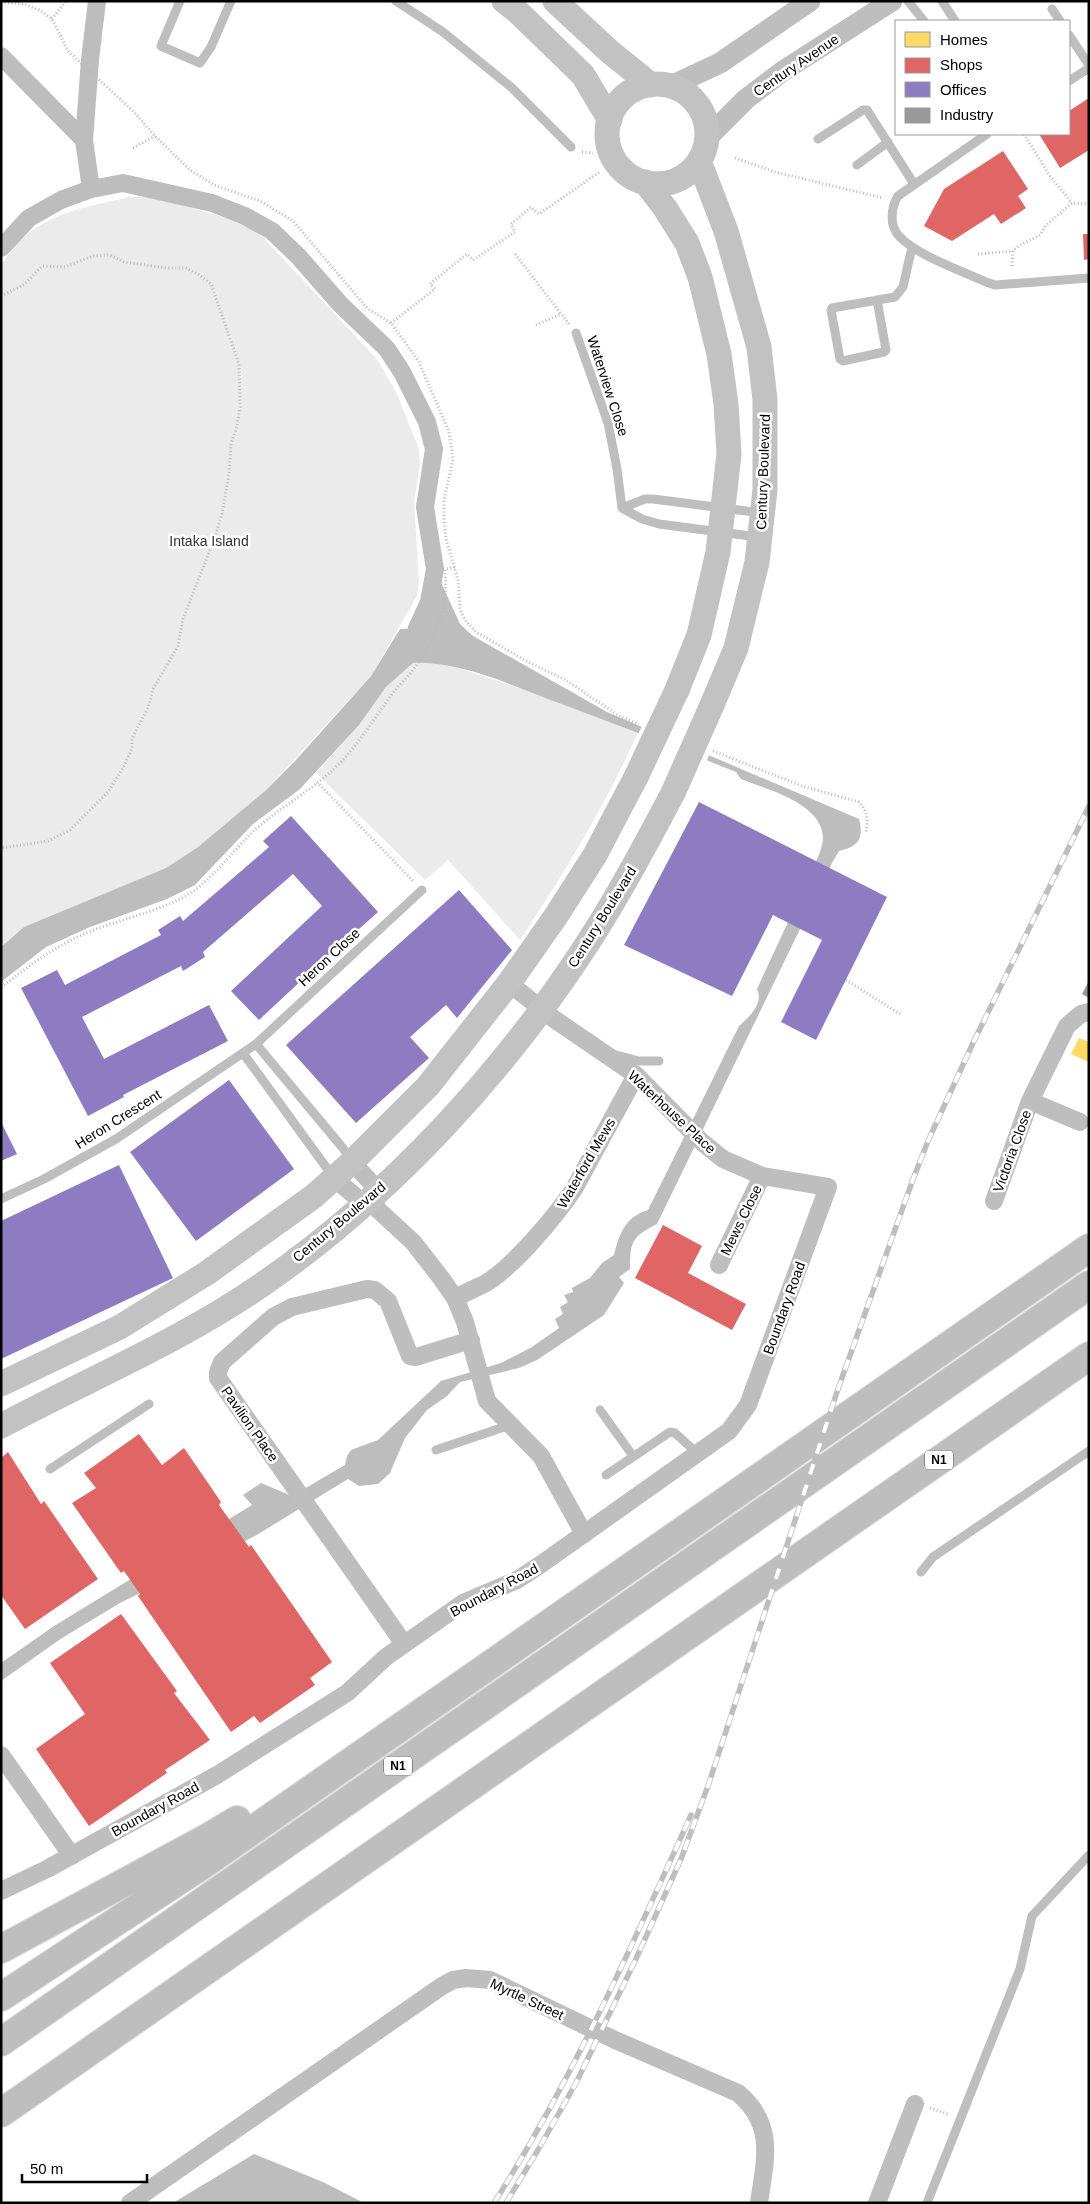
<svg xmlns="http://www.w3.org/2000/svg" width="1090" height="2204" font-family="Helvetica,sans-serif">
<rect width="100%" height="100%" fill="#fff"/>
<path fill="#ebebeb" d="M129 197H154L240 222 257 231 377 359 397 394 419 449 420 464 414 502 419 581 417 596 371 676 265 791 198 847 166 868 24 927 1 947V265C8 256 15 245 24 237 54 211 92 206 129 197Z
M428 662 443 663 522 689 638 732C606 805 564 873 520 940L448 860 425 880 316 773 359 725 386 687 413 663Z"/>
<path fill="#bdbdbd" d="M435 569 460 624 473 636 607 712 859 819C864 838 859 847 839 851L832 863 657 1224C632 1237 630 1241 630 1269L619 1277 624 1283 604 1315 537 1360 519 1368 460 1382 447 1396 427 1410 405 1438 390 1473 378 1484 359 1486 348 1479 255 1536 120 1603 62 1638 1 1681V1663L54 1626 252 1505 243 1495 261 1483 292 1496 345 1465 347 1456 351 1450 378 1440 441 1381 501 1363 532 1347 559 1328 555 1319 563 1314 560 1307 568 1302 564 1295 573 1292 572 1288 590 1278 602 1263 614 1255C619 1234 625 1217 648 1210L739 1026C749 1017 764 1004 757 989L818 857C820 852 823 844 823 838 822 803 768 790 741 779L736 772C674 747 611 722 548 699 507 683 457 661 413 663L386 687 359 725 300 789 253 824 195 885 167 899 90 927 46 947 1 982V947L24 927 166 868 198 847 265 791 295 761 371 676 400 629 417 628 429 602Z
M254 2154 323 2182 364 2203H173Z"/>
<path fill="#fff" d="M642 725 710 752 706 763 638 735Z"/>
<path fill="#ffd966" d="M1079 1038 1089 1042V1062L1071 1054Z"/>
<path fill="#e06666" d="M1089 98V150L1060 168 1039 134H1069V111Z
M1003 151 1028 189 1018 196 1026 208 1001 224 994 214 952 241 924 226 944 189Z
M1083 234H1089V259L1084 260Z
M663 1225 702 1246 688 1273 746 1304 732 1330 635 1278Z
M139 1434 162 1465 184 1448 221 1502 219 1505 249 1547 251 1545 332 1662 310 1678 315 1685 260 1723 254 1716 231 1732 138 1596 140 1594 124 1571 121 1573 72 1503 96 1488 84 1473Z
M8 1452 41 1504 44 1501 98 1579 25 1629 1 1595V1458Z
M121 1614 177 1691 174 1693 210 1740 165 1770 167 1773 89 1826 36 1749 85 1714 50 1663Z"/>
<path fill="#8e7cc3" d="M699 802 887 897 816 1040 781 1022 822 940 773 915 732 996 624 945Z
M291 816 378 912 350 937 349 936 259 1020 231 991 322 906 293 874 203 952 205 957 183 971 181 966 82 1017 104 1059 209 1005 228 1041 123 1095 124 1097 88 1116 21 988 57 970 65 985 161 935 158 930 180 916 183 921 269 847 263 841Z
M459 890 512 950 457 1018 446 1005 410 1037 429 1058 356 1123 286 1045Z
M229 1080 294 1169 196 1241 130 1152Z
M1 1122 17 1154 1 1161Z
M119 1165 173 1278 1 1359V1221Z"/>
<path fill="#999" d="M1089 981V998L1082 994Z"/>
<g fill="none" stroke-linecap="round" stroke-linejoin="round">
<path stroke="#bdbdbd" stroke-width="18" d="M1 56 84 140
M91 189 84 140 90 60 97 1
M1 248 29 218 61 200 91 189 123 183 212 203 245 216 272 231 299 257 340 304 387 349 402 372 427 422 434 449 425 507 435 569 429 602 417 628"/>
<g stroke="#dbdbdb" stroke-width="30">
<path id="motorway" d="M1 1949 207 1838 237 1820
M1 1997 201 1866 1089 1248
M1 2042 1089 1285
M1 2113 1089 1356"/>
</g>
<path stroke="#b9b9b9" stroke-width="3" stroke-dasharray="1 2.5" stroke-linecap="butt" d="M1 2 24 4 39 10 52 19 68 51 134 112 155 136 190 170 214 185 260 201 293 221 367 308 391 323 419 362 449 432 453 459 444 500V519L446 539 458 580 460 609 465 620 476 632 530 663 566 680 619 716 639 724
M52 19 66 1
M1024 134 1050 176 1072 203
M133 148 155 136
M582 152 593 153
M735 158 775 172 883 198
M515 254 569 324
M978 254 1013 251
M1012 266 1013 251 1020 245 1040 235 1046 225 1072 203 1089 204
M1 296 25 284 42 266 65 267 93 256 110 255 124 262 166 268H186L198 274 211 284 239 364 240 407 237 426 231 444 229 474 222 514 215 537 183 619 178 646 153 689 148 708 136 730 132 739V749L123 768 108 792 70 830 48 841 1 848
M391 323 435 289 430 284 467 254 473 260 515 232 511 224 531 207 539 214 601 171
M536 325 561 314
M713 751 802 786 859 802C868 812 868 820 866 833
M317 782 414 882
M846 980 900 1014
M1 987C32 964 57 944 94 930 127 917 171 909 199 887 220 870 237 846 257 828 282 806 312 790 335 768 358 746 374 718 393 693 399 685 407 678 413 670 437 638 448 609 445 569L455 567
M930 2108 950 2115"/>
<path stroke="#bebebe" stroke-width="9" d="M180 1 161 46 200 63 211 47 231 1
M396 1 443 32 511 87 571 147
M908 1 924 21
M942 1 955 21
M1052 9 1060 21
M1069 35 1089 65
M1069 81 1089 68
M987 134 898 196C891 207 889 226 899 236 916 255 962 271 986 282L995 285 1089 278
M818 139 863 110H867L914 184
M857 165 888 142
M877 300 886 350 884 352 843 361 840 359 831 310 832 308 895 297 903 287 912 247
M576 333 608 423 617 469 622 508
M622 508 645 499H653L762 513
M622 508 642 519 659 524 758 537
M256 1044 342 1147 351 1160
M243 1053 334 1178
M616 1055 639 1061H659
M1 1199 44 1179 116 1139 256 1044 422 890
M600 1410 633 1456
M436 1450 510 1425
M50 1469 149 1404
M606 1475 670 1432 675 1433 697 1453
M921 1572 933 1557 1089 1451
M927 2203 1020 1969 1032 1916 1089 1855"/>
<path stroke="#bebebe" stroke-width="18" d="M1030 1101 1080 1122
M352 1162 378 1190 376 1202
M334 1178 363 1203 375 1207 413 1242 441 1278 455 1298 465 1322 487 1401 541 1456 584 1534
M994 1201 1030 1101 1067 1026 1081 1014 1089 1012
M719 1265 762 1176
M455 1298C465 1293 476 1288 486 1283 514 1266 555 1217 574 1189L636 1075
M404 1644 218 1378V1372L222 1362 273 1317 292 1307 367 1289 375 1290 388 1301 410 1356 416 1357 471 1340
M1 1755 72 1856
M1 1891 47 1869 217 1775 347 1693 386 1657 463 1603 517 1580 540 1565 729 1431 748 1405 828 1187 762 1176 723 1159 702 1142 636 1075 554 1019 509 983
M130 2203 442 1986 453 1980 466 1978 490 1980 615 2040 738 2093C776 2125 765 2160 759 2203
M877 2203 915 2104"/>
<path stroke="#bebebe" stroke-width="21" d="M671 86 720 63 810 1
M707 138 746 99 783 71 892 1"/>
<path stroke="#c2c2c2" stroke-width="25" d="M504 1 518 12 583 75 610 120
M555 1 609 51 651 85
M607 134a50 50 0 1 1 100 0a50 50 0 1 1-100 0Z
M699 161 726 231 759 347 765 400V490L757 562 736 648 712 705
M645 182 665 208 687 243 700 277 719 354 726 404 729 454 718 552 699 635 677 690
M1 1384 120 1327 207 1273 314 1196 352 1162 428 1086 509 983 556 916 595 855 636 777
M1 1426C89 1379 181 1341 263 1284 392 1195 507 1069 591 938 621 891 647 842 673 793"/>
<use href="#motorway" stroke="#bebebe" stroke-width="28"/>
<g stroke="#bebebe" stroke-width="5.5">
<path id="rail" d="M494 2203C572 2080 631 1948 691 1815
M506 2203 538 2150 576 2083 635 1961 681 1859 709 1783 838 1389 912 1182 928 1141 973 1043 1089 806"/>
</g>
<use href="#rail" stroke="#fff" stroke-width="4" stroke-dasharray="11" stroke-linecap="butt"/>
<path stroke="#c2c2c2" stroke-width="25" d="M636 777 677 690
M673 793 712 705"/>
</g>
<g text-anchor="middle" stroke-width="5" stroke-linejoin="round" paint-order="stroke">
<g fill="#fff" stroke="#4c4c4c" stroke-width="1">
<rect x="925" y="1450.5" width="28" height="19" rx="4"/>
<rect x="384" y="1756.5" width="28" height="19" rx="4"/>
</g>
<g font-size="12" font-weight="bold" fill="#000">
<text x="939" y="1464">N1</text>
<text x="398" y="1770">N1</text>
</g>
<g font-size="14" fill="#000" stroke="#fff">
<text transform="translate(796 65) rotate(-34)" y="5">Century Avenue</text>
<text transform="translate(608 386) rotate(72)" y="5">Waterview Close</text>
<text transform="translate(763 472) rotate(-88)" y="5">Century Boulevard</text>
<text transform="translate(602 917) rotate(-58)" y="5">Century Boulevard</text>
<text transform="translate(329 957) rotate(-43)" y="5">Heron Close</text>
<text transform="translate(672 1112) rotate(43)" y="5">Waterhouse Place</text>
<text transform="translate(118 1119) rotate(-32)" y="5">Heron Crescent</text>
<text transform="translate(1012 1151) rotate(-70)" y="5">Victoria Close</text>
<text transform="translate(586 1163) rotate(-60)" y="5">Waterford Mews</text>
<text transform="translate(741 1220) rotate(-64)" y="5">Mews Close</text>
<text transform="translate(339 1222) rotate(-40)" y="5">Century Boulevard</text>
<text transform="translate(784 1308) rotate(-70)" y="5">Boundary Road</text>
<text transform="translate(250 1424) rotate(55)" y="5">Pavilion Place</text>
<text transform="translate(494 1590) rotate(-28)" y="5">Boundary Road</text>
<text transform="translate(155 1809) rotate(-29)" y="5">Boundary Road</text>
<text transform="translate(527 1999) rotate(25)" y="5">Myrtle Street</text>
</g>
<g font-size="14" fill="#313131" stroke="#fff">
<text x="209" y="546">Intaka Island</text>
</g>
</g>
<rect width="1090" height="2204" fill="none" stroke="#000000" stroke-width="5"/>
<rect x="895" y="20" width="175" height="115" fill="#ffffff" stroke="#999999"/>
<rect x="905" y="32" width="25" height="15" fill="#ffd966" stroke="#999999"/>
<text x="940" y="45" font-size="15" fill="#000000">Homes</text>
<rect x="905" y="58" width="25" height="15" fill="#e06666" stroke="#999999"/>
<text x="940" y="70" font-size="15" fill="#000000">Shops</text>
<rect x="905" y="82" width="25" height="15" fill="#8e7cc3" stroke="#999999"/>
<text x="940" y="95" font-size="15" fill="#000000">Offices</text>
<rect x="905" y="108" width="25" height="15" fill="#999999" stroke="#999999"/>
<text x="940" y="120" font-size="15" fill="#000000">Industry</text>
<path d="M22 2174v8h125v-8" fill="none" stroke="#000000" stroke-width="2.5"/>
<text x="30" y="2174" font-size="15" fill="#000000" stroke="#ffffff" stroke-width="4" paint-order="stroke">50 m</text>
</svg>
